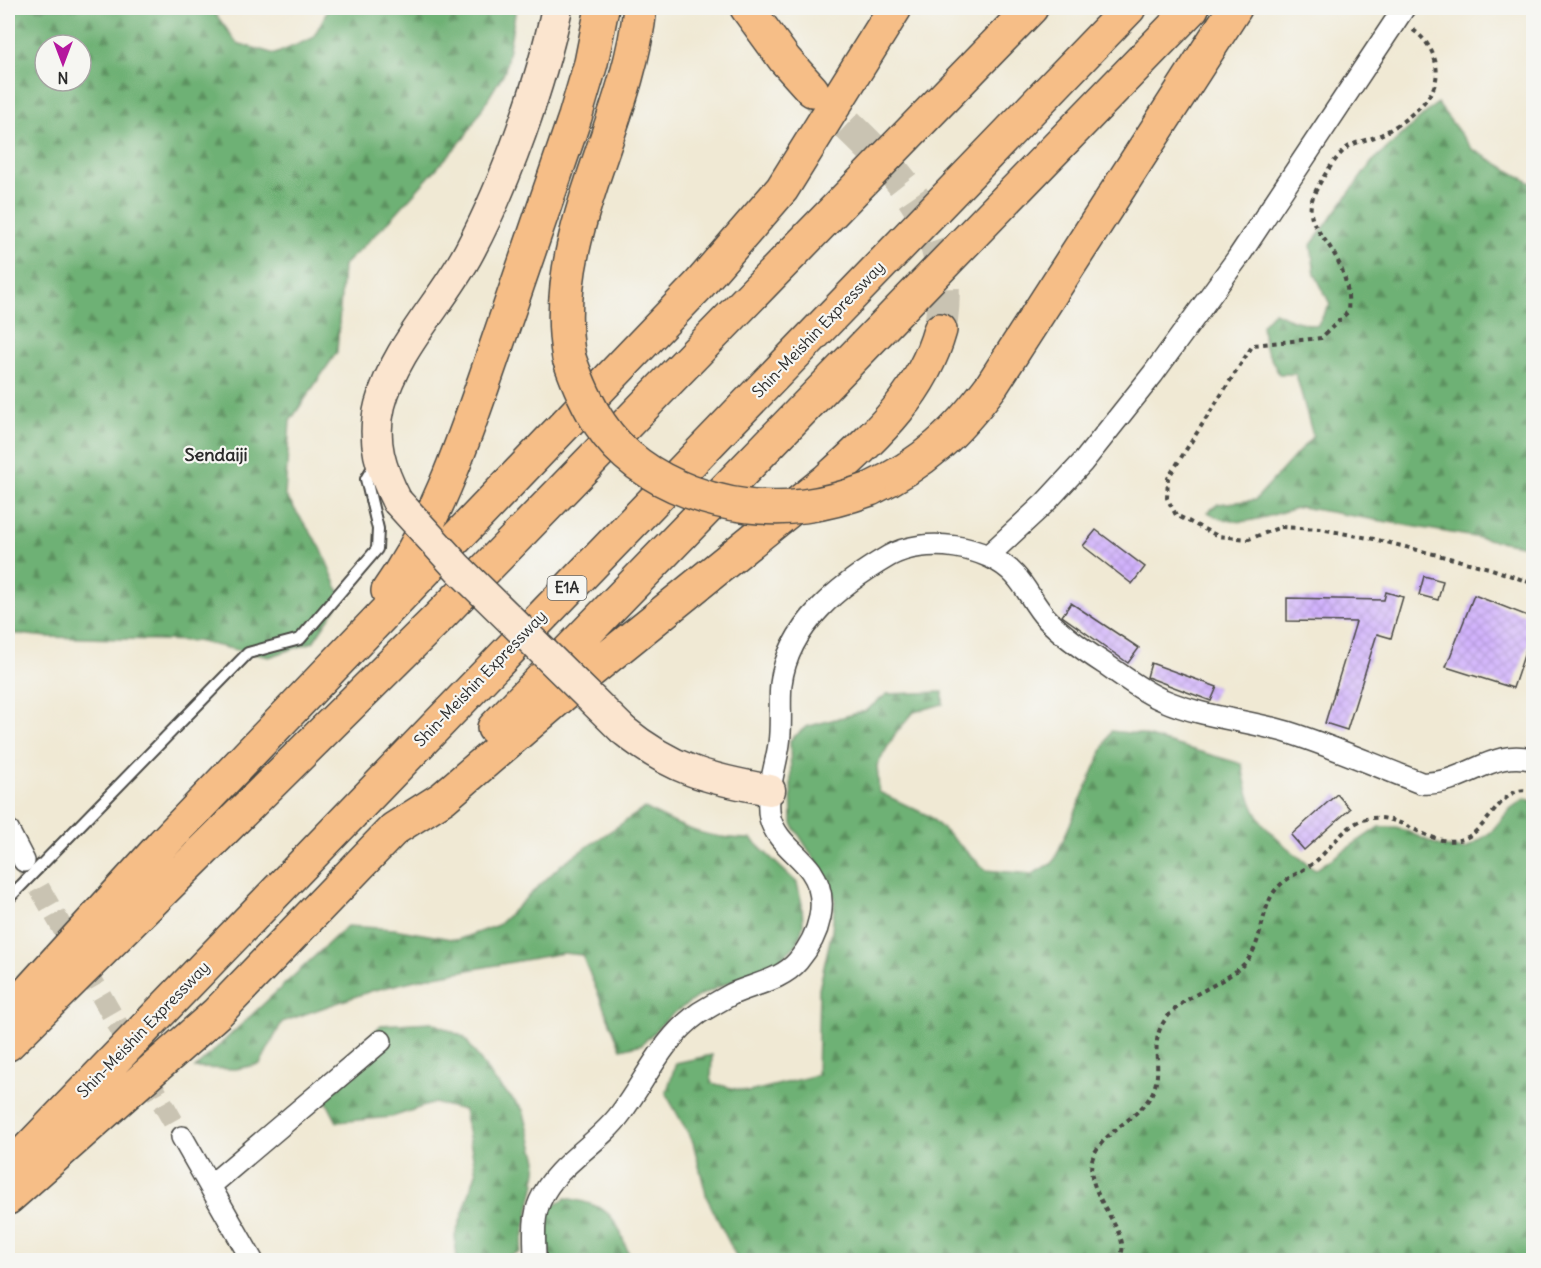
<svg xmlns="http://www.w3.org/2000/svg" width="1541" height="1268" font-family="Delius,sans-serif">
<defs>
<pattern id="forest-firs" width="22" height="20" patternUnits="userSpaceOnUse" patternTransform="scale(1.5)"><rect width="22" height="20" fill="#6eb174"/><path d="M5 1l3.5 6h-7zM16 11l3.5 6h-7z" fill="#5b905f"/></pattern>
<pattern id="building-cross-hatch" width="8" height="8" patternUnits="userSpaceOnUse" patternTransform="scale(1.5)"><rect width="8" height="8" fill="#d1b2fc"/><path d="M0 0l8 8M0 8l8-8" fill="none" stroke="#b499d8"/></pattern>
</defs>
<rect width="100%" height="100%" fill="#f6f6f2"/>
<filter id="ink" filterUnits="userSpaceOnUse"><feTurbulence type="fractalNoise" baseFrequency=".0167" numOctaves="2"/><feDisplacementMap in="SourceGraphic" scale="12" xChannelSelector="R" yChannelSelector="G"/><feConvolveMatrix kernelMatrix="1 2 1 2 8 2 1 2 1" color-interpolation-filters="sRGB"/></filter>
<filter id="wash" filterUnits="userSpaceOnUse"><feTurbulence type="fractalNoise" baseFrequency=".008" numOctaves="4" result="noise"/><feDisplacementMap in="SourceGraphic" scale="24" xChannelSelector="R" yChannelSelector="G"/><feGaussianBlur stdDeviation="1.35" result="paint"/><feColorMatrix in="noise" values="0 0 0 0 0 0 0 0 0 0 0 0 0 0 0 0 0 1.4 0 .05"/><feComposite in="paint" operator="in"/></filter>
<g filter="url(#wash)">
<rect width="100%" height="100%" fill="#f0e9d4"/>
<path fill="url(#forest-firs)" stroke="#4c6e50" stroke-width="1.5" fill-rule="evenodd" d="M8 8H211L237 43 275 54 313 38 329 8H516L505 71 464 138 389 221 343 266 337 352 290 421 285 495 321 548 342 599 313 642 269 657 196 641 48 637 8 633ZM45 45H81V81H45Z
M1437 103 1472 149 1531 183 1533 188V547L1301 507C1269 514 1237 533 1208 512L1218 504 1255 500 1313 436 1296 374H1279L1264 345 1262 325 1274 312 1292 320 1317 326 1330 304 1315 274 1311 245 1372 162Z
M943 692V704L914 712 895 734 877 765 879 792 929 816 986 870 1032 874 1053 863 1111 731 1139 734 1242 764C1251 825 1270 833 1315 870L1379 827H1397L1440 846 1466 849 1491 832 1511 808 1526 798 1533 802V1260H738L707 1198 693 1142 666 1094 676 1063 712 1055 711 1083 749 1092 817 1075 819 989 832 931 835 898 825 876 792 824 790 740 806 727 865 711 887 694Z
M645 808C683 829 708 839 751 839L797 883 802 904 803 925 798 943 781 959 699 996 670 1016 642 1044 621 1049 582 955 563 953 424 978 371 991 282 1022 260 1064 236 1069 195 1068 347 926 394 929 457 940 498 925 563 863Z
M431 1022 464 1037 494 1080 523 1110 537 1160 535 1183 520 1252 498 1260H457L455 1237 476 1173 464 1110 434 1103 392 1117 337 1122 323 1095 350 1056 381 1025Z
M566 1198C614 1207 615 1217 631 1260H549L546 1238 547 1209Z"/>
<g id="blocks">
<path fill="url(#building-cross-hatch)" d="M1096 530 1145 567 1132 584 1083 546Z
M1424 576 1443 581 1438 600 1419 595Z
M1386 592 1403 597 1391 638 1377 634 1347 730 1325 723 1356 622 1287 621V598L1384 600Z
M1474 595 1533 618V629L1513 688 1446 667Z
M1071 603 1139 648 1128 663 1062 616Z
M1151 663 1217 687 1211 701 1147 677Z
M1337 794 1350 809 1304 850 1291 835Z"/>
</g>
</g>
<g filter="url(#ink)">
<use href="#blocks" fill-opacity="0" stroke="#494844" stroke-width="1.5"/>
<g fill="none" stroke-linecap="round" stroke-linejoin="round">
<path stroke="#c9c3b2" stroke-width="21" stroke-dasharray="21 10" stroke-linecap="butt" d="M24 861 182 1137"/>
<path stroke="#c9c3b2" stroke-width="33" stroke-dasharray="33 16" stroke-linecap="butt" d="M812 90C885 164 960 214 940 330"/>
<g stroke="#494844" stroke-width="14">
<path id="lane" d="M8 899 248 653 300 639 377 549 378 529 366 479 376 462"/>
</g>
<g stroke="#494844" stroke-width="24">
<path id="street" d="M989 555 1045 503 1083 462 1153 374 1237 259 1404 8
M8 830 24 861
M182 1137 252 1260
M210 1186 381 1041
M535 1260C535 1241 532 1219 540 1201 556 1164 598 1145 621 1113 647 1078 662 1039 699 1013 709 1007 721 1000 732 994 754 984 782 980 798 961 819 936 831 900 811 871 798 853 776 841 770 818 765 794 776 767 779 744 782 723 779 703 781 684 788 625 841 584 889 556 924 536 988 545 1015 575 1027 588 1034 605 1046 618 1063 636 1085 651 1105 664 1123 676 1143 692 1163 700 1202 717 1246 720 1287 732 1332 746 1376 766 1421 783 1465 786 1491 747 1534 760"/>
</g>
<g stroke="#494844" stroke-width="33">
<path id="secondary" d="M397 501C381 470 371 441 380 405 395 348 442 303 469 252 506 183 541 84 557 8
M623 730C672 770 709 779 770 790"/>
</g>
<g stroke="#494844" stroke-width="36">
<path id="highway" d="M747 8 785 60 812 90
M569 358C547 238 628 126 640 8
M870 489C925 463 956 433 992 385L1235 8
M388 591C439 519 466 433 495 350 522 272 548 195 575 117L591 63 602 8
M494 728 1192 8
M8 1014 163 844 698 286 782 189 895 8
M8 1044 439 617 1031 8
M8 1170 1129 8
M8 1198 217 1013 394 829 443 798 587 674 827 480C875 436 922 395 940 330"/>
</g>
<path stroke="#494844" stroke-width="4" stroke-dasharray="4.5 4.5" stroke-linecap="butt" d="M1413 30C1431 42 1443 67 1433 89 1425 106 1402 123 1386 132 1375 139 1359 140 1348 147 1337 154 1313 190 1311 204 1308 224 1324 236 1333 252 1344 270 1350 291 1348 312L1321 338 1253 345 1168 478 1167 498 1176 515 1218 536 1249 539 1281 527 1320 529 1374 539 1489 568 1534 584
M1117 1260C1142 1237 1071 1188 1097 1149 1113 1125 1146 1115 1155 1086 1162 1063 1149 1042 1165 1020 1184 994 1220 987 1243 965 1262 947 1260 917 1272 895 1282 878 1301 873 1315 862 1330 849 1344 826 1363 820 1400 808 1428 850 1463 839 1491 829 1504 778 1534 793"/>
<use href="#lane" stroke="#fff" stroke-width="10"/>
<use href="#street" stroke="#fff" stroke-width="21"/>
<use href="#secondary" stroke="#fbe5cf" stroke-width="30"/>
<use href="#highway" stroke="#f6be87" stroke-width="33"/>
<g stroke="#494844" stroke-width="33" stroke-linecap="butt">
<path id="secondary-bridge" d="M397 501 458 568 623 730"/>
</g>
<g stroke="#494844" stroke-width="36" stroke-linecap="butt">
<path id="highway-bridge" d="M569 358C577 381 586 403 600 424 642 487 731 515 804 506 827 503 848 497 870 489"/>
</g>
<use href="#secondary-bridge" stroke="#fbe5cf" stroke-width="30"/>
<use href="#highway-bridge" stroke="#f6be87" stroke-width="33"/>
</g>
</g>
<g text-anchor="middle" stroke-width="4.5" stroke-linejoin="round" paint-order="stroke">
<rect fill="#f6f6f2" stroke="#686867" stroke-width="1.5" x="547.5" y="576" width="39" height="24" rx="4.5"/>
<g font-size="15" font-weight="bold" fill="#2b2b2b">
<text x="567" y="593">E1A</text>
</g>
<g font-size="16" fill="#2b2b2b" stroke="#f6f6f2">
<text transform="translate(818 329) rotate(-46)" y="6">Shin-Meishin Expressway</text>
<text transform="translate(480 678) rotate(-46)" y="6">Shin-Meishin Expressway</text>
<text transform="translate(143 1029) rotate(-46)" y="6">Shin-Meishin Expressway</text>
</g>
<g font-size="18" font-weight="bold" fill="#2b2b2b" stroke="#f6f6f2">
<text x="216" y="461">Sendaiji</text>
</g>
</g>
<rect width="1541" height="1268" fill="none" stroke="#f6f6f2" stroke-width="30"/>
<g transform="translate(63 63) rotate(180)"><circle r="28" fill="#f6f6f2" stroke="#a5a5a2" stroke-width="1.5"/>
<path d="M0-4.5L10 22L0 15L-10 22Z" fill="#b5179e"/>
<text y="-9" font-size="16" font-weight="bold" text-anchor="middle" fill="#2b2b2b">N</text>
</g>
</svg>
